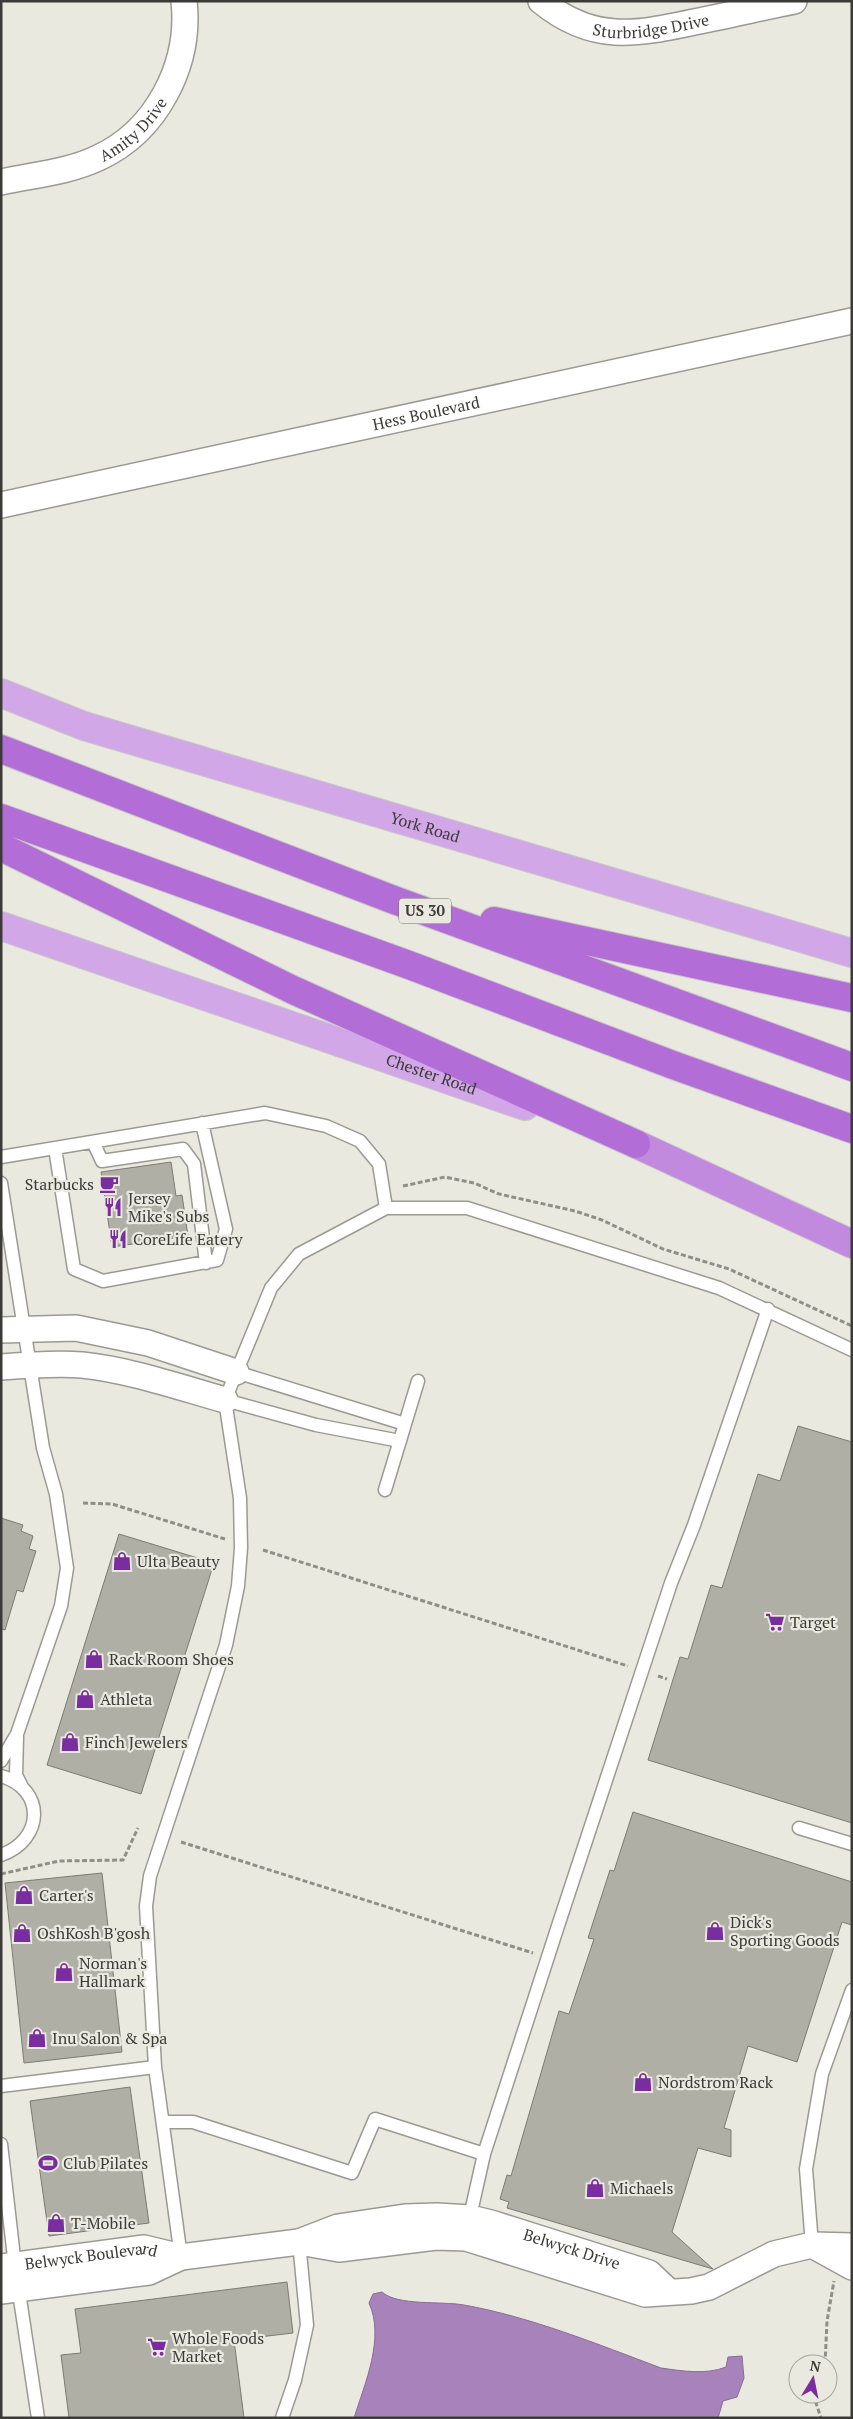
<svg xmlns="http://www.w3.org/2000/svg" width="853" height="2419" font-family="'PT Serif',serif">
<rect width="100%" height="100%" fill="#eae9e0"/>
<path fill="#a782bb" stroke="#876c93" d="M382 2292C397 2306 442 2301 464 2305 531 2317 597 2344 661 2368 682 2371 706 2375 726 2367L728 2357 742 2356 744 2378 737 2397 723 2401 718 2418H354C365 2383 385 2338 369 2303L373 2294Z"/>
<path fill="#afafa6" stroke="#7c7b73" d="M171 1162 176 1196 182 1195 188 1236 112 1247 101 1172Z
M798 1426 852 1442V1823L648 1760 680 1657 688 1659 711 1585 722 1588 758 1474 780 1481Z
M1 1518 23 1525 21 1531 33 1536 29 1549 36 1551 23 1592 17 1590 5 1630 1 1629Z
M119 1534 214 1563 141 1794 47 1765Z
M633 1812 852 1882V1925L842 1922 797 2062 748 2046 724 2128 731 2130V2157L698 2148 672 2232 713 2269 507 2208 509 2202 500 2199 507 2175 511 2176 559 2011 569 2014 594 1939 588 1938 610 1870 614 1871Z
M102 1873 122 2052 24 2063 5 1883Z
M130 2087 149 2223 49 2236 30 2101Z
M287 2282 293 2333 234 2340 244 2418H69L61 2355 81 2353 75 2309Z"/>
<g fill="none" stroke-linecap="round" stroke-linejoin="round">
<g stroke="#9b9a92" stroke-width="15">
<path id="service" d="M93 1142 102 1161 183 1149 194 1164 206 1263
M55 1148 74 1269 103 1281 217 1260 226 1229 202 1123
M1 1157 265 1113 326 1126 360 1141 379 1164 386 1208
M1 1183 43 1448 56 1494 67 1568 61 1606 17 1734 1 1761
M236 1372 405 1424
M225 1400 316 1425 400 1441
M385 1490 418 1381
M17 1737 16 1775 21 1785
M1 1776C46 1789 44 1840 1 1855
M799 1828 852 1844
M1 2086 155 2067
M163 2122H193L352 2173 375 2119 484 2154
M1 2144 15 2266 38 2418
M469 2221 484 2154 557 1929 671 1583 694 1525 768 1309
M812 2245 806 2169 822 2074 852 1990
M181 2257 155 2067 146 1906 150 1876 226 1645 238 1586 241 1548 240 1498 225 1400 271 1288 299 1254 386 1208H467L719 1288 852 1350
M282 2418 295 2380 307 2325 299 2242"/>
</g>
<g stroke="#9b9a92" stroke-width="28">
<g id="minor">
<path id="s1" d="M541 1C596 46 641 33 704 20 734 14 764 7 794 1"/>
<path id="s2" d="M1 182C33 175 69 172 98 158 157 131 191 64 184 1"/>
<path id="s3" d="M1 505 852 321"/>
<path d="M1 1330 76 1328 148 1343 236 1372"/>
<path d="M1 1367C28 1365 56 1363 82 1365 130 1370 179 1387 225 1400"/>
<path d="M299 2242 339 2249 436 2237 466 2238 645 2294 691 2291 709 2287 774 2254 812 2245 852 2246"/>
<path d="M814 2246 852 2267"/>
<path id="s4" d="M181 2257 299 2242 338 2227 405 2217 437 2216 470 2218 491 2223 649 2273 668 2291"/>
<path id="s5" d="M1 2267 144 2248 181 2257 149 2272 1 2291"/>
</g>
</g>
<g stroke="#c8c8c7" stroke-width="30">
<g id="primary">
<path id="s6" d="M1 693 84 726 852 953"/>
<path id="s7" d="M1 926 525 1106"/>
</g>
</g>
<g stroke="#c8c8c7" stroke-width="30">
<path id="trunk" d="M636 1144 852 1244"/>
</g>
<g stroke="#c8c8c7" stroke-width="30">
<path id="motorway" d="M1 749 394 900 852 1067
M1 818 409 965 673 1065 852 1129
M1 847 293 990 636 1144
M494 921 852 998"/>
</g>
<path stroke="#8f8e89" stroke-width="3" stroke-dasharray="5 2.5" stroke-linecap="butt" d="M403 1186 445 1177 474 1183 499 1194 575 1211 602 1220 663 1249 729 1269 852 1326
M83 1503 112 1504 225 1539
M263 1550 628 1666
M658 1676 667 1679
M181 1842 533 1953
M1 1874 59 1861 123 1860 138 1828
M825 2364 827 2321 834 2281
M816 2394V2403L821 2418"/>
<use href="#service" stroke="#fff" stroke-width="12"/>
<use href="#minor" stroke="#fff" stroke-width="25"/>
<use href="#primary" stroke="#d1a7e7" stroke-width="28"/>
<use href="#trunk" stroke="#c28adf" stroke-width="28"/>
<use href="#motorway" stroke="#b26dd7" stroke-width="28"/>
</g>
<defs>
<g id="cafe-bare" transform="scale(1.5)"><path d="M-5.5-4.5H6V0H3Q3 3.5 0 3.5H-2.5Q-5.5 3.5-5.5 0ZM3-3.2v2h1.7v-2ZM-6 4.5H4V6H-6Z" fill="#7a2d9e" stroke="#eae9e0" stroke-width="2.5" paint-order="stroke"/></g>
<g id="restaurant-bare" transform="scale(1.5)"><path d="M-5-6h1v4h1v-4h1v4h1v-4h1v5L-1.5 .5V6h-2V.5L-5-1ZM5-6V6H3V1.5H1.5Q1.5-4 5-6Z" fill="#7a2d9e" stroke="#eae9e0" stroke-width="2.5" paint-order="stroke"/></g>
<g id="shop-bare" transform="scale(1.5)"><path d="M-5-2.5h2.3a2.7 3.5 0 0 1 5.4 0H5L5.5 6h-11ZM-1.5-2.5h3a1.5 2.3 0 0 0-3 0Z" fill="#7a2d9e" stroke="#eae9e0" stroke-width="2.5" paint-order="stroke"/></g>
<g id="supermarket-bare" transform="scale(1.5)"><path d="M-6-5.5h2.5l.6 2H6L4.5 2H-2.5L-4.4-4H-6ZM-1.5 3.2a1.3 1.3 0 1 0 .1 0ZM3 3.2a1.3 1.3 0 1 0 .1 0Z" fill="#7a2d9e" stroke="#eae9e0" stroke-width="2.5" paint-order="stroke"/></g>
<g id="stadium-bare" transform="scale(1.5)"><path d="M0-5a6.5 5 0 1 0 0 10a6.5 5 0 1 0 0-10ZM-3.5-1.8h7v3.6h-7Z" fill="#7a2d9e" stroke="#eae9e0" stroke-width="2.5" paint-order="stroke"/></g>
</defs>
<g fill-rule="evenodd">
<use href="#cafe-bare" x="109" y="1184"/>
<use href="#restaurant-bare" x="113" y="1207"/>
<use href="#restaurant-bare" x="118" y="1239"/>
<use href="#shop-bare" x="122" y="1561"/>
<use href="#supermarket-bare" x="775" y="1622"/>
<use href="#shop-bare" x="94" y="1659"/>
<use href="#shop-bare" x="85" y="1699"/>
<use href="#shop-bare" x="70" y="1742"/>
<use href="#shop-bare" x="24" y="1895"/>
<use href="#shop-bare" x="715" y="1931"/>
<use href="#shop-bare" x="22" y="1933"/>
<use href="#shop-bare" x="64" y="1972"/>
<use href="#shop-bare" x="37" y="2038"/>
<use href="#shop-bare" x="643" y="2082"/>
<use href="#stadium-bare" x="48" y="2163"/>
<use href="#shop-bare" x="595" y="2188"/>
<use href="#shop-bare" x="56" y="2223"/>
<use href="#supermarket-bare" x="157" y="2347"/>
</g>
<g text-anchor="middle" stroke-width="4.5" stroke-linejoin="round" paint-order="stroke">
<rect fill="#eae9e0" stroke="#706e6a" stroke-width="1" x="399" y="898.5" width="52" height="25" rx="4"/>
<g font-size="15" font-weight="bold" fill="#3b3a37">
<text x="425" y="916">US 30</text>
</g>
<g font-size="16" fill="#3b3a37" stroke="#eae9e0">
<text dy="6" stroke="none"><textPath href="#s1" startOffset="118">Sturbridge Drive</textPath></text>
<text dy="6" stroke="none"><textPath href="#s2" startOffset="146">Amity Drive</textPath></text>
<text dy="6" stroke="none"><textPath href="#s3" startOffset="435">Hess Boulevard</textPath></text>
<text dy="6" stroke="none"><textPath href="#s6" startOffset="445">York Road</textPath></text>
<text dy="6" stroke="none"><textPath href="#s7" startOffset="455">Chester Road</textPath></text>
<text dy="6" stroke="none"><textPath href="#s4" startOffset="400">Belwyck Drive</textPath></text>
<text dy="6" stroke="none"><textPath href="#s5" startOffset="91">Belwyck Boulevard</textPath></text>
</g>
<g font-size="16" fill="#3b3a37" stroke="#eae9e0" text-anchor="start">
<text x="94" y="1190" text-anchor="end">Starbucks</text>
<text x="128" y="1204">Jersey<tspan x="128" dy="18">Mike's Subs</tspan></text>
<text x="133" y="1245">CoreLife Eatery</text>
<text x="137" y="1567">Ulta Beauty</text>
<text x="790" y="1628">Target</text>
<text x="109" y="1665">Rack Room Shoes</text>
<text x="100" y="1705">Athleta</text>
<text x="85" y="1748">Finch Jewelers</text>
<text x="39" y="1901">Carter's</text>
<text x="730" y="1928">Dick's<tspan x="730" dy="18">Sporting Goods</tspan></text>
<text x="37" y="1939">OshKosh B'gosh</text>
<text x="79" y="1969">Norman's<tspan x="79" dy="18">Hallmark</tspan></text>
<text x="52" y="2044">Inu Salon &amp; Spa</text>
<text x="658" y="2088">Nordstrom Rack</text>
<text x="63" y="2169">Club Pilates</text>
<text x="610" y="2194">Michaels</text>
<text x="71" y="2229">T-Mobile</text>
<text x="172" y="2344">Whole Foods<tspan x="172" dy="18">Market</tspan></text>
</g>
</g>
<rect width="853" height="2419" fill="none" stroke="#3b3a37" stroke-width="5"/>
<g transform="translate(813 2379) rotate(10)"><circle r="24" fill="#eae9e0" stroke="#a4a39c"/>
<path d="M0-4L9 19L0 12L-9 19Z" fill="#7a2d9e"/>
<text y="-8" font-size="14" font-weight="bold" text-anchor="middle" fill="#3b3a37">N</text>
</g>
</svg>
